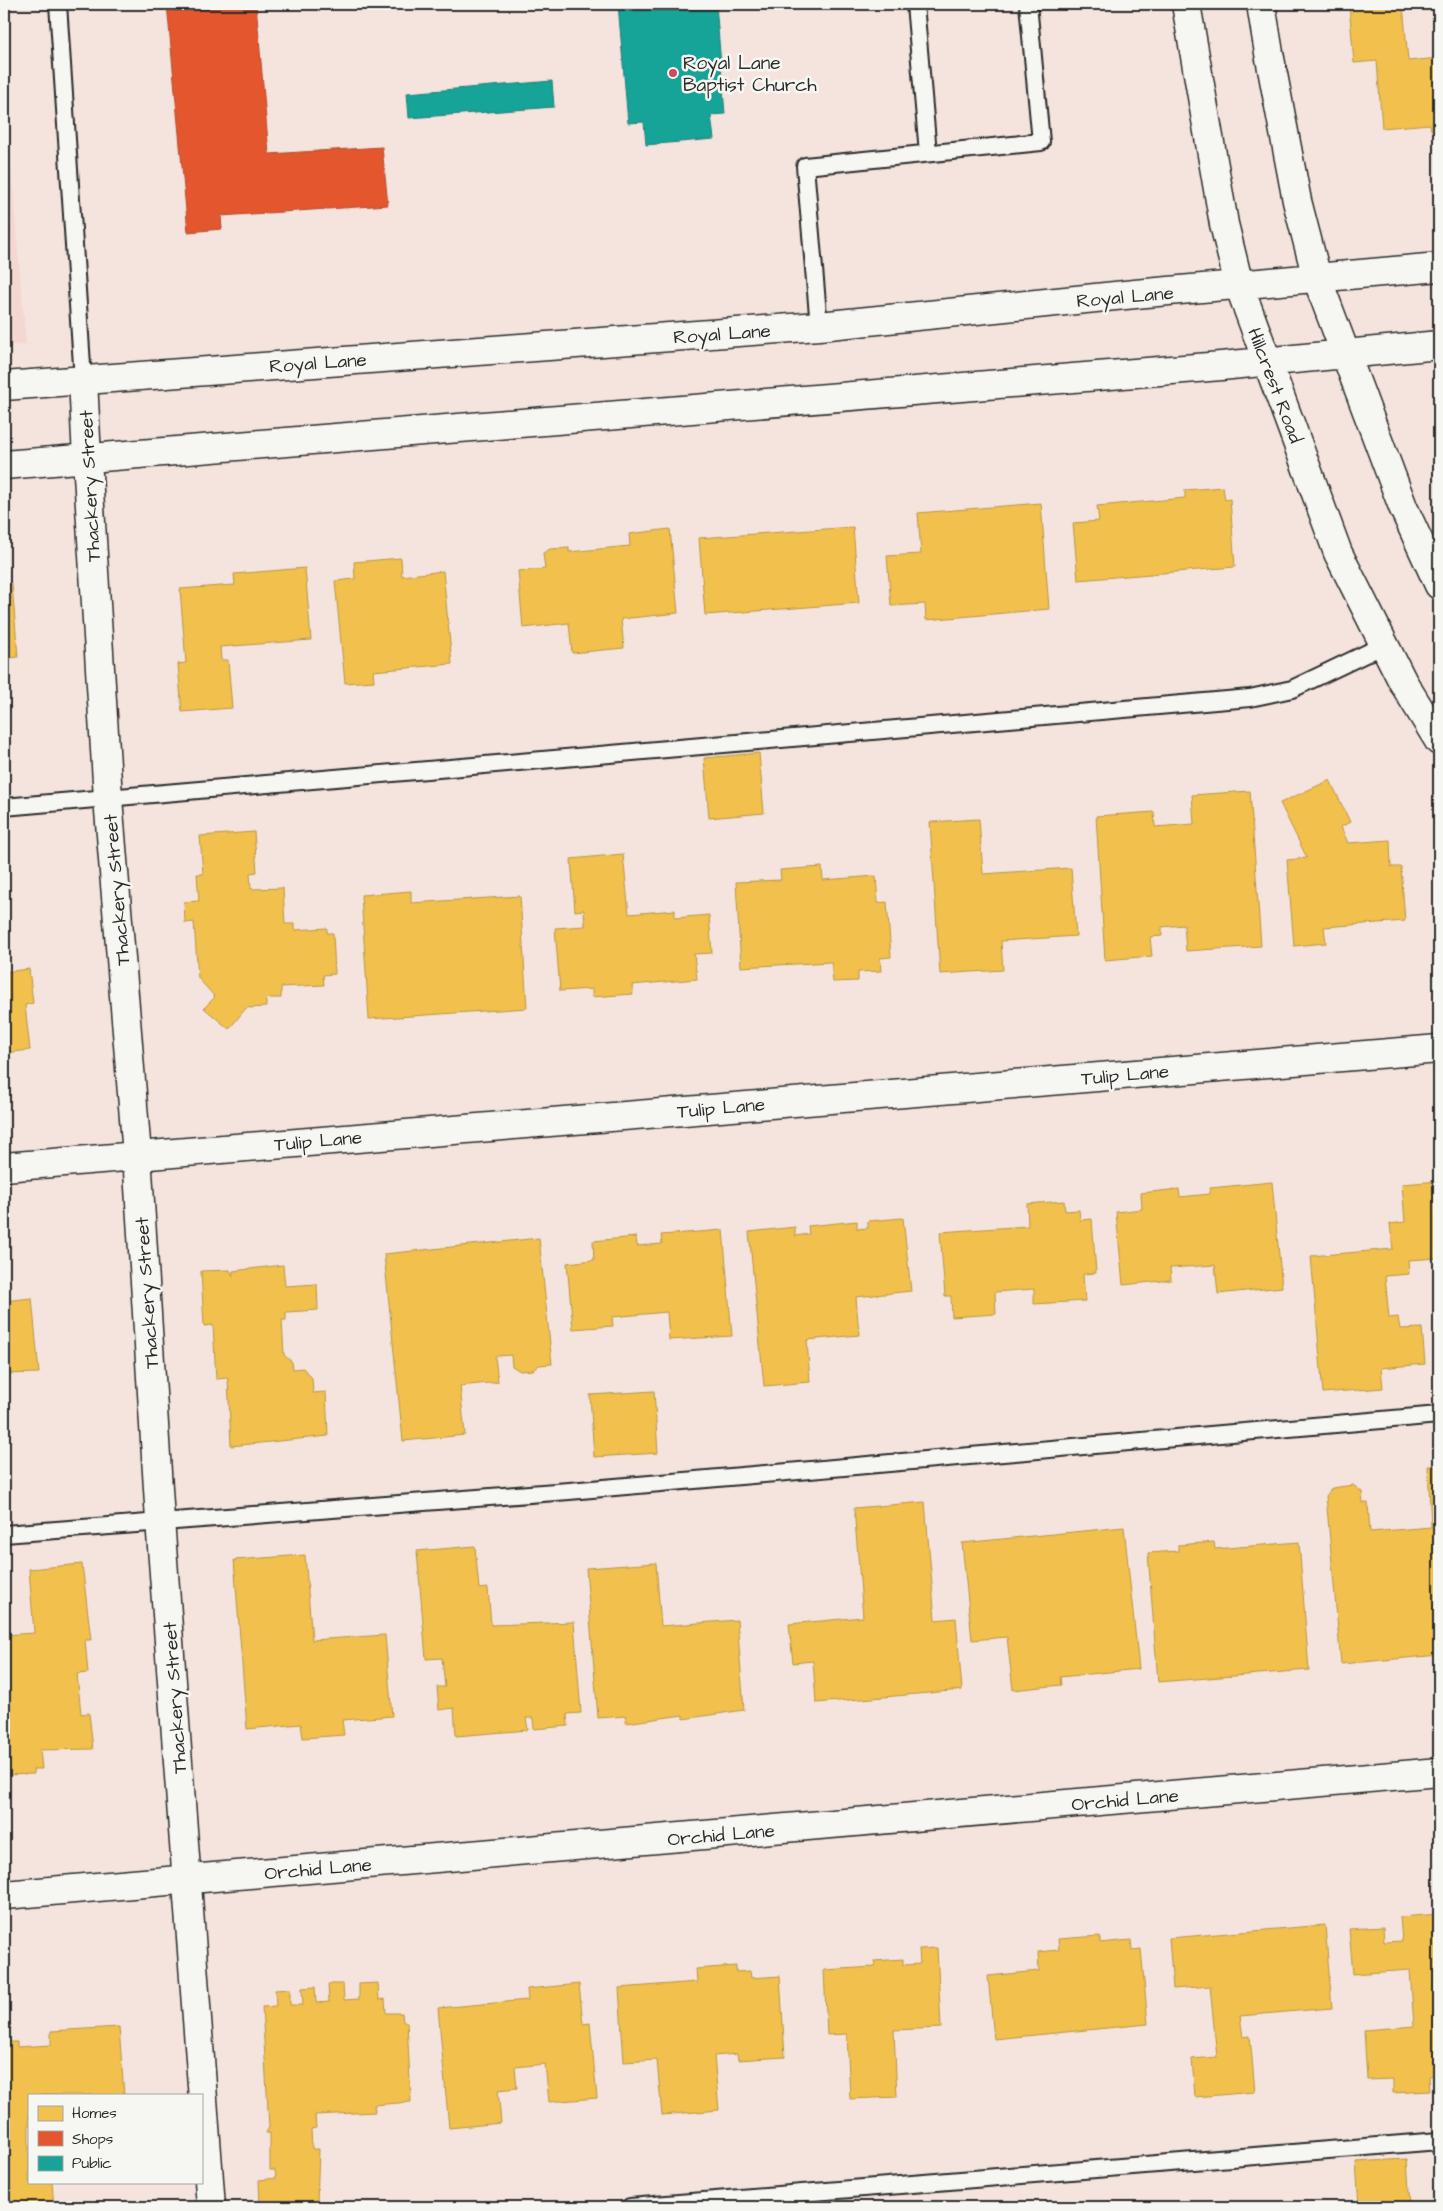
<svg xmlns="http://www.w3.org/2000/svg" width="1443" height="2211" font-family="'Architects Daughter',sans-serif">
<rect width="100%" height="100%" fill="#f5e4de"/>
<filter id="ink" filterUnits="userSpaceOnUse"><feTurbulence type="fractalNoise" baseFrequency=".02" numOctaves="2"/><feDisplacementMap in="SourceGraphic" scale="10" xChannelSelector="R" yChannelSelector="G"/><feConvolveMatrix kernelMatrix="1 2 1 2 8 2 1 2 1" color-interpolation-filters="sRGB"/></filter>
<g filter="url(#ink)">
<path fill="#f4d7d0" d="M4 86 26 344 4 346Z"/>
<path fill="#f2c14e" stroke="#b69444" d="M1349 4H1403L1408 61 1439 58V130H1431L1430 124 1382 128 1377 61 1354 63Z
M1223 487 1225 500 1230 499 1235 567 1078 580 1073 523 1099 521 1097 506 1185 498V490Z
M1041 503 1049 609 926 620 925 604 891 606 887 556 921 554 918 513Z
M853 527 859 603 705 615 699 538Z
M670 529 678 613 621 619 624 648 572 653 569 623 523 628 518 571 545 569 543 553 550 549 569 548V552L630 546 629 534Z
M401 558 402 576 443 571 452 664 373 671 374 681 345 683 335 581 355 579 354 562Z
M305 568 311 640 220 647 221 660H228L232 708 182 712 178 664 186 663 180 589 235 585 234 574Z
M12 584 18 657 4 659V585Z
M759 753 764 813 709 818 704 758Z
M1330 780 1350 822 1341 827 1348 843 1390 840 1391 867H1401L1405 921 1324 927 1326 943 1294 946 1287 860 1307 858 1280 803Z
M1250 791 1261 946 1186 951 1184 925 1162 927V936L1150 937 1152 956 1105 960 1096 816 1154 812 1155 827 1194 824 1192 795Z
M979 819 983 874 1071 868 1076 936 1001 941 1003 970 940 974 930 822Z
M254 832 257 872 250 873 251 889 283 888 285 924H294V930L327 928V933H333L335 974 323 975 324 985 281 987V998H266V1007L246 1008 229 1029 204 1008 215 997 198 978 194 922 185 923 184 902 199 901 197 874H203L200 836Z
M623 854 629 914 675 910V918L709 915 712 953 694 954 697 979 632 985 633 994 592 997V989L560 991 555 928 585 926 584 910 575 911 571 859Z
M822 867 823 880 876 876 878 903 887 902 891 957 880 958 881 971 858 972V981L833 982 831 962 741 967 736 882 781 880 780 870Z
M411 891V903L520 896 527 1008 369 1019 361 895Z
M29 969 33 1003 25 1005 30 1050 4 1053V972Z
M1439 1181V1258L1408 1260 1409 1274 1385 1276 1389 1318 1398 1317 1400 1329 1422 1328 1425 1364 1381 1368 1383 1388 1323 1393 1311 1256 1393 1249 1390 1224 1405 1222 1402 1184Z
M1272 1182 1282 1287 1218 1294 1215 1265 1170 1268 1171 1280 1123 1285 1116 1212 1142 1209 1141 1193 1179 1189 1180 1197 1210 1194V1188Z
M1064 1201 1065 1211 1079 1210 1080 1220 1092 1219 1096 1273 1083 1274 1085 1301 1034 1304V1289L995 1292 996 1314 952 1317 951 1296H945L940 1232 1028 1226 1027 1204Z
M903 1218 911 1291 856 1297 859 1335 807 1340 810 1382 764 1386 749 1232 795 1227V1236L809 1234 808 1226 857 1221V1229L868 1228V1221Z
M723 1230 732 1336 669 1340 667 1312 612 1317 613 1326 573 1329 567 1263 594 1260 593 1241 636 1237 637 1246 662 1244 661 1235Z
M539 1238 552 1364 539 1365 533 1370 520 1371 512 1366 511 1355 495 1356 498 1382 460 1386 465 1435 403 1441 384 1254Z
M283 1265 285 1286 317 1284 318 1310 286 1312V1320H282L284 1355 292 1362 293 1369 303 1368 312 1378 313 1393 326 1392 328 1436 231 1446 228 1378 216 1379 213 1325 204 1326 201 1271 230 1270 233 1276V1271Z
M32 1298 39 1373 4 1374V1301Z
M654 1391 658 1453 594 1457 590 1395Z
M1428 1466H1439V1655L1341 1664 1326 1496 1332 1488 1353 1485 1362 1492 1363 1503H1368L1370 1532 1431 1527Z
M925 1502 935 1620 956 1618 962 1690 816 1703 813 1661 793 1663 789 1624 863 1617 854 1508Z
M1124 1527 1139 1669 1060 1677 1061 1685 1013 1690 1007 1637 972 1640 962 1543Z
M1214 1542 1215 1549 1299 1542 1309 1670 1158 1682 1148 1553 1178 1551V1545Z
M475 1546 479 1589 488 1588 491 1625 574 1622 581 1713 567 1714 568 1726 534 1729 533 1718H526L528 1730 456 1736 454 1708 439 1710 437 1687H445L442 1658 426 1659 417 1551Z
M305 1555 312 1640 385 1635 392 1716 342 1720 344 1735 303 1738 301 1724 247 1729 234 1560Z
M656 1563 661 1626 737 1620 744 1710 683 1719V1715L626 1723V1716L598 1718 586 1568Z
M82 1564 91 1640H85L88 1673 77 1674 81 1714 89 1713 93 1749 40 1750 42 1769H33L34 1774 4 1775V1635L34 1633 29 1569Z
M1439 1914V2075L1429 2076 1430 2091 1393 2093V2079L1367 2080 1364 2030 1414 2026 1410 1970 1353 1974 1349 1929 1383 1927 1384 1942 1402 1941 1400 1917Z
M1325 1925 1332 2008 1240 2016 1243 2037 1250 2036 1255 2092 1195 2097 1192 2059 1217 2057 1210 1986 1173 1989 1169 1938Z
M1100 1936V1943L1131 1940 1132 1950 1141 1949 1148 2024 994 2039 988 1976 1039 1971 1038 1952 1059 1950 1058 1939Z
M937 1948 941 2028 894 2030 897 2097 850 2099 847 2034 827 2035 824 1970 875 1967 874 1961 903 1959V1965L920 1964 919 1949Z
M736 1966V1972L750 1971 751 1978 780 1976 785 2057 738 2060 737 2054 714 2056 719 2110 662 2115 657 2060 624 2062 619 1988 697 1982 696 1969Z
M378 1983 379 2000 385 1999 386 2013H402L403 2022H407L411 2102 374 2105 375 2112 315 2115 316 2128 311 2129 312 2149H319L317 2203 260 2207 259 2180 276 2178 275 2170H270V2133H266L269 2127 262 2007 276 2006 275 1990 290 1989V2005H303L302 1988 315 1987 316 2003 329 2002 328 1984H343L344 2000 359 1999V1984Z
M579 1984 583 2024 590 2023 597 2098 549 2102 545 2064 515 2067 517 2088 498 2090 501 2123 449 2128 438 2008 528 2000 527 1989Z
M119 2027 124 2095H29V2182H52L54 2207H4V2042H17V2047L51 2045V2031Z
M1407 2159 1410 2207H1359L1356 2162Z"/>
<path fill="#e4572e" stroke="#ac4a2d" d="M167 4H256L269 154 382 147 388 205 221 216 222 229 188 232Z"/>
<path fill="#17a398" stroke="#1d7f77" d="M618 4H716L725 114 711 115 714 139 646 145 644 122 628 123Z
M552 81 554 107 409 118 407 93Z"/>
<g fill="none" stroke-linecap="round" stroke-linejoin="round">
<g stroke="#2b2b2b" stroke-width="20">
<path id="lane" d="M58 4 83 380
M915 4 928 153
M819 326 805 166 1041 142 1028 4
M4 807 1250 698 1292 689 1384 645
M4 1534 569 1491 1439 1415
M630 2207 1439 2141"/>
</g>
<g stroke="#2b2b2b" stroke-width="31">
<path id="street" d="M83 380 87 458
M4 1167 1439 1049
M4 1895 1439 1772"/>
</g>
<g stroke="#2b2b2b" stroke-width="31">
<path id="secondary" d="M1186 4 1224 224 1239 285 1338 553 1403 682 1439 741
M1261 4 1269 53 1297 201 1317 278 1403 507 1439 585
M4 386 819 326 1135 294 1439 267
M87 458 108 798 137 1155 160 1520 211 2207
M4 465 1221 366 1439 345"/>
</g>
<use href="#lane" stroke="#f6f6f2" stroke-width="16"/>
<use href="#street" stroke="#f6f6f2" stroke-width="28"/>
<use href="#secondary" stroke="#f6f6f2" stroke-width="28"/>
</g>
</g>
<circle fill="#d1495b" stroke="#f6f6f2" stroke-width="2" cx="673" cy="73" r="5"/>
<g text-anchor="middle" stroke-width="5" stroke-linejoin="round" paint-order="stroke">
<g font-size="19" fill="#2b2b2b" stroke="#f6f6f2" text-anchor="start">
<text x="683" y="69">Royal Lane<tspan x="683" dy="22">Baptist Church</tspan></text>
</g>
<g font-size="19" fill="#2b2b2b" stroke="#f6f6f2">
<text transform="translate(1125 296) rotate(-5)" y="7">Royal Lane</text>
<text transform="translate(722 333) rotate(-4)" y="7">Royal Lane</text>
<text transform="translate(318 362) rotate(-4)" y="7">Royal Lane</text>
<text transform="translate(1276 385) rotate(69)" y="7">Hillcrest Road</text>
<text transform="translate(89 486) rotate(-93)" y="7">Thackery Street</text>
<text transform="translate(116 890) rotate(-95)" y="7">Thackery Street</text>
<text transform="translate(1125 1074) rotate(-5)" y="7">Tulip Lane</text>
<text transform="translate(721 1107) rotate(-5)" y="7">Tulip Lane</text>
<text transform="translate(318 1140) rotate(-5)" y="7">Tulip Lane</text>
<text transform="translate(146 1293) rotate(-94)" y="7">Thackery Street</text>
<text transform="translate(174 1698) rotate(-94)" y="7">Thackery Street</text>
<text transform="translate(1125 1799) rotate(-5)" y="7">Orchid Lane</text>
<text transform="translate(721 1834) rotate(-5)" y="7">Orchid Lane</text>
<text transform="translate(318 1868) rotate(-5)" y="7">Orchid Lane</text>
</g>
</g>
<rect width="1443" height="2211" fill="none" stroke="#f6f6f2" stroke-width="20"/>
<rect x="10" y="10" width="1423" height="2191" fill="none" stroke="#2b2b2b" stroke-width="2" filter="url(#ink)"/>
<rect x="28" y="2094" width="175" height="90" fill="#f6f6f2" stroke="#a5a5a2"/>
<rect x="38" y="2106" width="25" height="15" fill="#f2c14e" stroke="#a5a5a2"/>
<text x="72" y="2118" font-size="15" fill="#2b2b2b">Homes</text>
<rect x="38" y="2131" width="25" height="15" fill="#e4572e" stroke="#a5a5a2"/>
<text x="72" y="2144" font-size="15" fill="#2b2b2b">Shops</text>
<rect x="38" y="2156" width="25" height="15" fill="#17a398" stroke="#a5a5a2"/>
<text x="72" y="2168" font-size="15" fill="#2b2b2b">Public</text>
</svg>
